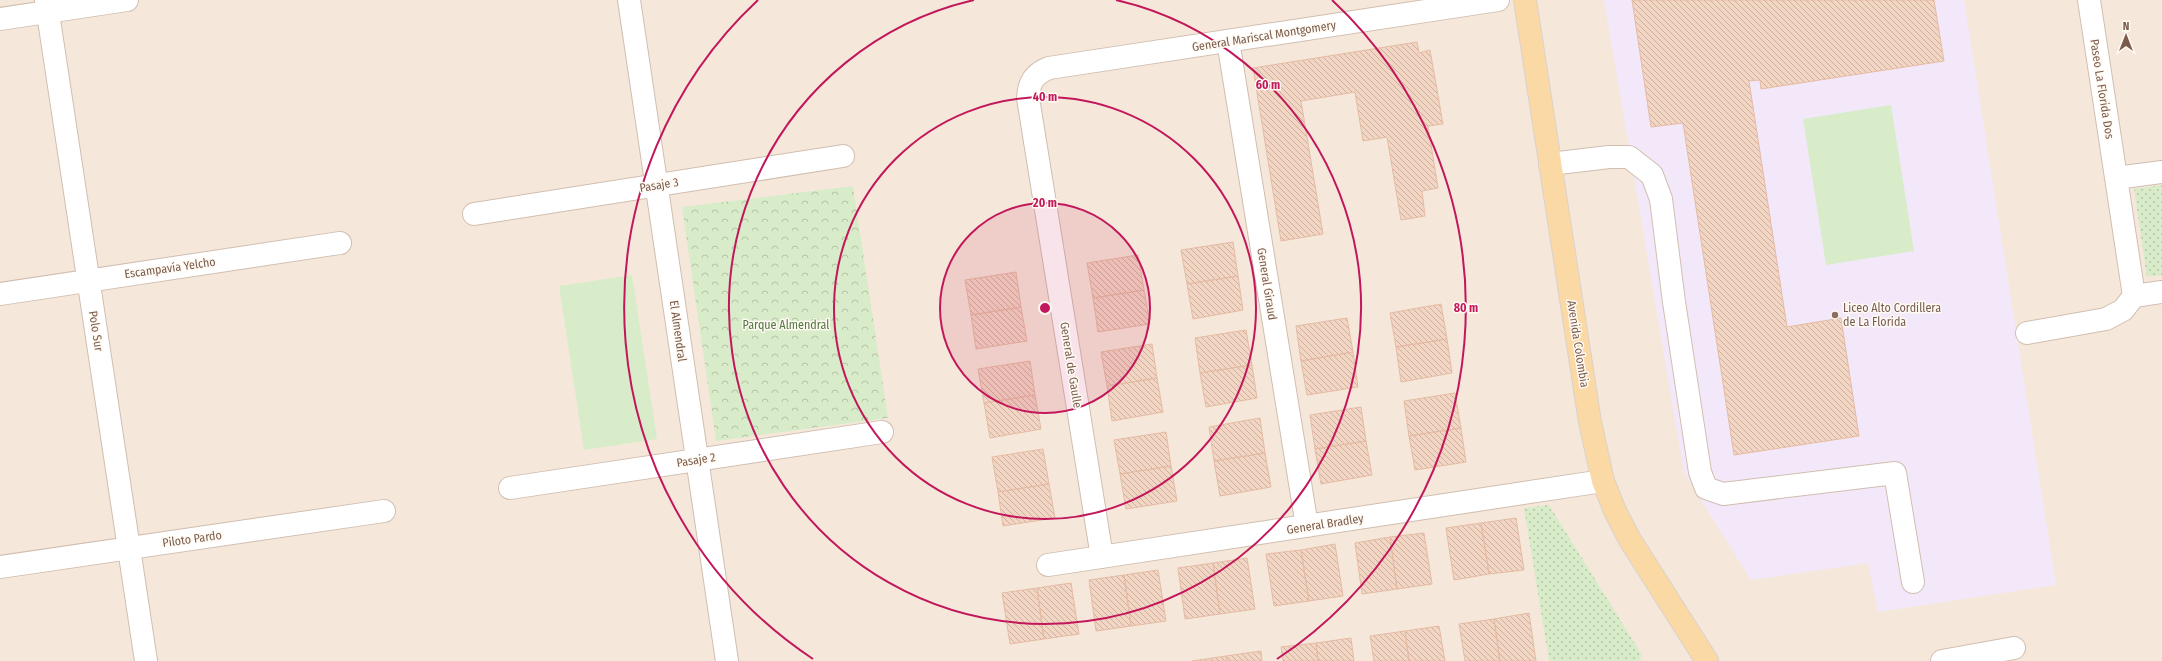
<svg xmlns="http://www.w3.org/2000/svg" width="2162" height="661" font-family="'Fira Sans Condensed',sans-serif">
<defs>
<pattern id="grass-dots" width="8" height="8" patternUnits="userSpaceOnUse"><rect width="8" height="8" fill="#d8ecc9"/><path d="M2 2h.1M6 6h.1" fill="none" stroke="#b4c2a5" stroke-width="1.8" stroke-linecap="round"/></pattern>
<pattern id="forest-crowns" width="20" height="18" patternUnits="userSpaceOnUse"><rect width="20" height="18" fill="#d8ecc9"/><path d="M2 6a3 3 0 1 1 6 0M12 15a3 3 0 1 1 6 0" fill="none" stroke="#b4c2a5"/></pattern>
<pattern id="building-back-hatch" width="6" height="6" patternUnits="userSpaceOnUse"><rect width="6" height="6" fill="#f3d5c3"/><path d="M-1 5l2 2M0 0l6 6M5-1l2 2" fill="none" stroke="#cab0a1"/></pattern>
</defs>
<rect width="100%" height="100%" fill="#fdf6ec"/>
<path fill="#f5e8da" d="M0 0H2162V661H0Z"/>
<path fill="#f3e8fa" d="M1604 0H1964L2056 585 1878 612 1868 563 1751 580 1684 473Z"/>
<path fill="url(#grass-dots)" d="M2162 185V275L2147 277 2134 189Z
M1549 505 1642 655 1639 661H1549L1524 508Z"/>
<path fill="url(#forest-crowns)" d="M853 186 888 418 716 441 682 207Z"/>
<path fill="#d8ecc9" d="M1891 105 1914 251 1826 265 1803 119Z
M632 275 657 439 584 450 559 286Z"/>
<path fill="url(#building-back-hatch)" stroke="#e6bba3" d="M1632 0H1934L1944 61 1761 89 1760 80 1749 81 1787 327 1841 318 1859 436 1734 455 1683 123 1651 127Z
M1417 42 1419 53 1430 50 1443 124 1428 126 1438 188 1422 191 1425 216 1401 220 1387 137 1363 141 1355 92 1301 101 1323 234 1281 241 1253 68Z
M1233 242 1238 276 1187 284 1181 250Z
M1138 255 1144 290 1093 298 1087 263Z
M1016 272 1021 307 971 315 965 280Z
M1238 276 1243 310 1193 319 1187 284Z
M1144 290 1150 324 1098 332 1093 298Z
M1441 304 1447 339 1396 347 1390 313Z
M1021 307 1027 341 976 349 971 315Z
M1347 318 1353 352 1301 361 1296 326Z
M1246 330 1252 365 1200 373 1195 338Z
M1447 339 1452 373 1401 382 1396 347Z
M1152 344 1157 378 1107 386 1101 352Z
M1353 352 1358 387 1307 395 1301 361Z
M1030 361 1035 395 984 403 978 369Z
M1252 365 1257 398 1206 407 1200 373Z
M1157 378 1163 412 1112 421 1107 386Z
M1455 393 1461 428 1409 436 1404 401Z
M1035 395 1041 429 990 438 984 403Z
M1361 407 1366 441 1315 449 1310 415Z
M1260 418 1265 453 1214 461 1209 427Z
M1461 428 1466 462 1415 470 1409 436Z
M1166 432 1171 466 1120 474 1114 440Z
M1366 441 1372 475 1321 484 1315 449Z
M1043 449 1049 484 998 492 992 457Z
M1265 453 1271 487 1220 496 1214 461Z
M1171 466 1177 501 1126 509 1120 474Z
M1049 484 1055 518 1003 526 998 492Z
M1516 518 1524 570 1489 574 1481 523Z
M1481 523 1489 574 1454 580 1446 528Z
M1424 533 1432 584 1397 589 1390 537Z
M1390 537 1397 589 1362 594 1355 543Z
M1335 544 1343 596 1309 601 1301 550Z
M1301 550 1309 601 1274 606 1266 554Z
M1247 558 1255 609 1220 614 1213 563Z
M1213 563 1220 614 1185 619 1178 568Z
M1158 570 1166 621 1131 626 1124 575Z
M1124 575 1131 626 1096 631 1089 580Z
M1071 583 1079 634 1044 639 1037 588Z
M1037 588 1044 639 1010 644 1002 593Z
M1529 613 1536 661H1500L1494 619Z
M1494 619 1500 661H1465L1459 624Z
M1439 626 1445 661H1409L1405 631Z
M1405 631 1409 661H1374L1370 636Z
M1351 638 1354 661H1318L1316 643Z
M1316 643 1318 661H1283L1281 647Z
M1261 651 1262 661H1227L1226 656Z
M1226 656 1227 661H1192Z"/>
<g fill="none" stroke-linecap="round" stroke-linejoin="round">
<g stroke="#d1beb0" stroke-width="24">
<path id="minor" d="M46 0 146 661
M629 0 727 661
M0 19 127 0
M1228 41 1307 526
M1550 164 1609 157H1629L1652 175 1661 199 1674 302 1700 472 1706 488 1723 494 1895 473 1913 582
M2116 178 2162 172
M474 214 843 156
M0 294 340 243
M2134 296 2162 292
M2027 333 2106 319 2123 310 2134 296 2089 0
M510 488 882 432
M1102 557 1028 98C1029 82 1034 74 1049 68L1498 0
M1048 565 1603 481
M0 567 384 511
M1942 661 2014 648"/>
</g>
<g stroke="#dad1cd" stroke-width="24">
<path id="major" d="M1525 0 1590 422 1603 481 1615 511 1630 540 1707 661"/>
</g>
<use href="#minor" stroke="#fff" stroke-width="22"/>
<use href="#major" stroke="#fbd9a5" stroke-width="22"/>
</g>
<circle cx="1045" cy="308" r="105" fill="#c2185b" fill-opacity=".12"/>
<g fill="none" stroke="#c2185b" stroke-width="2">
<circle cx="1045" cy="308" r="105"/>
<circle cx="1045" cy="308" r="211"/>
<path d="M1116 0A316 316 0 1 1 974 0"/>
<path d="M813 659A421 421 0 0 1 758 0M1332 0A421 421 0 0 1 1277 659"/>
</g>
<circle fill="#8d6e63" stroke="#fffaf3" stroke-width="1.5" cx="1835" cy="315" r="4"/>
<g text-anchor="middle" stroke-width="3" stroke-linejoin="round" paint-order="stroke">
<g font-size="12" fill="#7a5c4d" stroke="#fffaf3">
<text transform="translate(1264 36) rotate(-9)" y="4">General Mariscal Montgomery</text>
<text transform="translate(2102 89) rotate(81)" y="4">Paseo La Florida Dos</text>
<text transform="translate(659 185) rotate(-9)" y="4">Pasaje 3</text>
<text transform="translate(170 268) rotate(-8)" y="4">Escampavía Yelcho</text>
<text transform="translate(1267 284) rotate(81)" y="4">General Giraud</text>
<text transform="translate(96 331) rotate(81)" y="4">Polo Sur</text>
<text transform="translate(678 331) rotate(82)" y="4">El Almendral</text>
<text transform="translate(1578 344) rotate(81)" y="4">Avenida Colombia</text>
<text transform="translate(1071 365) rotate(81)" y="4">General de Gaulle</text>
<text transform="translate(696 460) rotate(-9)" y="4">Pasaje 2</text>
<text transform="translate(1325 524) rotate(-9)" y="4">General Bradley</text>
<text transform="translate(192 539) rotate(-8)" y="4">Piloto Pardo</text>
</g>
<g font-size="12" fill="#785e54" stroke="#fffaf3" text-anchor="start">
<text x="1843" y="312">Liceo Alto Cordillera<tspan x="1843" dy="14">de La Florida</tspan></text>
</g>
<g font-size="12" fill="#537a41" stroke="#fffaf3">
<text x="786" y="329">Parque Almendral</text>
</g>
</g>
<circle cx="1045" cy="308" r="6" fill="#c2185b" stroke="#fffaf3" stroke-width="2"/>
<g font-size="12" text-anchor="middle" font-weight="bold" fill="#c2185b" stroke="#fffaf3" stroke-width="3" stroke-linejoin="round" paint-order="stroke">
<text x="1268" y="89">60 m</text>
<text x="1045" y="101">40 m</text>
<text x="1045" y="207">20 m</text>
<text x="1466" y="312">80 m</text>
</g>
<g transform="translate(2126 36)" stroke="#fffaf3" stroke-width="3" paint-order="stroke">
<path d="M0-3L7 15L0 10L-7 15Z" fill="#7a5c4d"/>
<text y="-6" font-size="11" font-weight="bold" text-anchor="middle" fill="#7a5c4d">N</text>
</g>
</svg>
